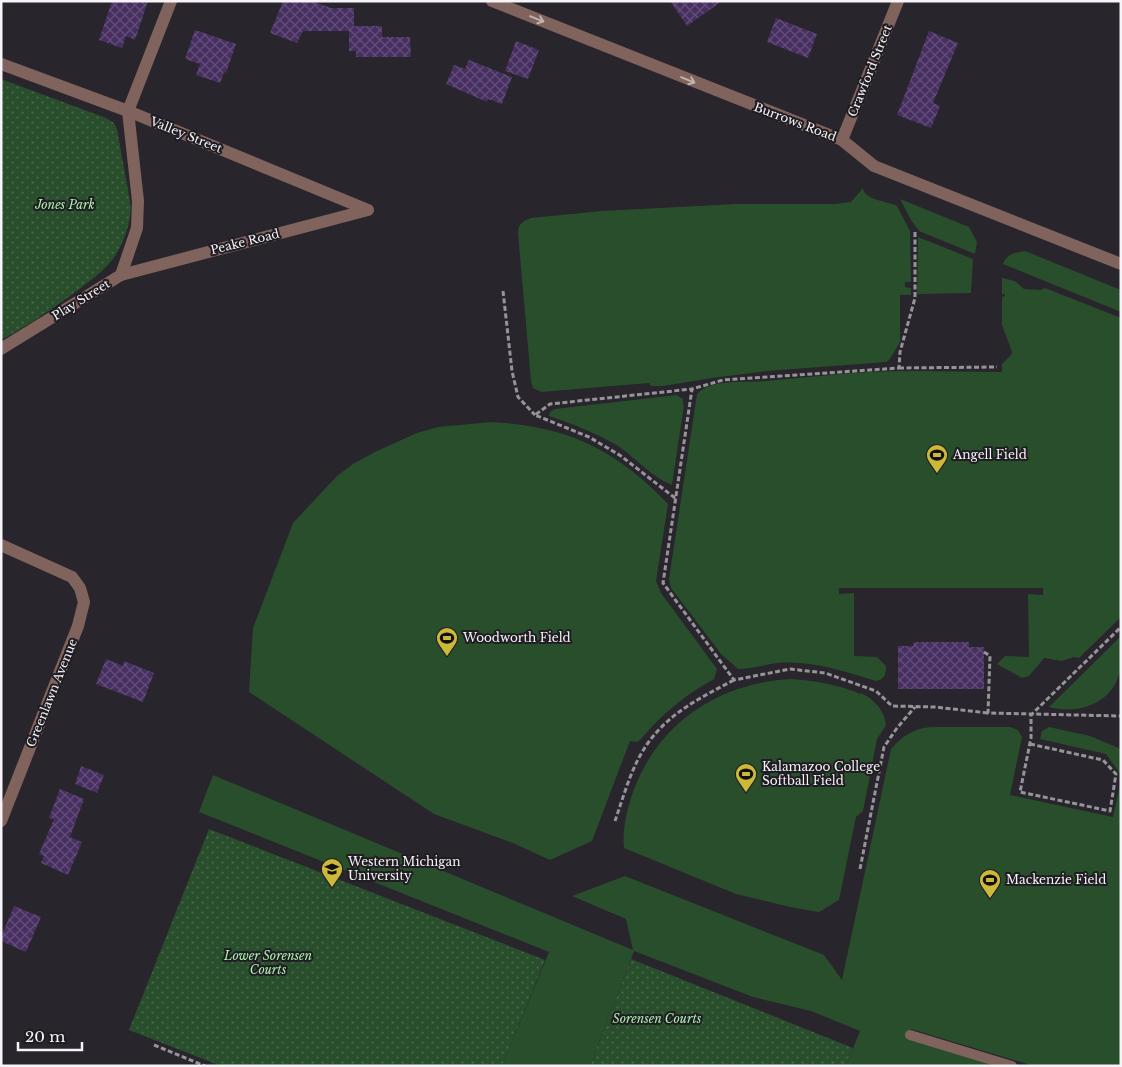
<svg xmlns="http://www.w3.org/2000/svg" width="1122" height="1067" font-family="'Libre Baskerville',serif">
<defs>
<pattern id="park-dots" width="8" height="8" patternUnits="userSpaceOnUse" patternTransform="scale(1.25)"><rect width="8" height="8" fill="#294e2c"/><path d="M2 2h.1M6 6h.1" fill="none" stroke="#49684b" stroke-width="1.8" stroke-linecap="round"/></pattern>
<pattern id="building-cross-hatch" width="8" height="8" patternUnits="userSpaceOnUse" patternTransform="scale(1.25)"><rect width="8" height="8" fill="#472f61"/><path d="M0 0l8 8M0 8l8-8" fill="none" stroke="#624e78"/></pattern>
</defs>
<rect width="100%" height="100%" fill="#28252c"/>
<path fill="#294e2c" d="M863 188C864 200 887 201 897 206L910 231 911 282H905V287L911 288V295H900V342L890 359 886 362 767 371 712 378 663 386H651L649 383 541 392 533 388 531 381 518 233C518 224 523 221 531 218L602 211 736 204H835L851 202Z
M900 199 969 227 977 242 975 254 919 231 911 220Z
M918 237 973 259 971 293 917 294Z
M1025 251 1121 290V312L1003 264C1007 254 1014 253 1025 251Z
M1002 278 1015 281 1024 289 1041 290 1045 288 1121 318V617L1079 658 1074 657 1062 661 1044 658 1029 676 1022 678 997 664 1005 656 1029 657 1028 594 1043 595V588H839V594L854 593V656L877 657 886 666C886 674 885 679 876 681 844 671 811 660 777 663 764 665 751 669 738 669L721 654 671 588 669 579 697 394C710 378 747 383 766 381 800 378 835 374 869 372 913 370 958 372 1002 372V364L1011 355 1012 352 1002 325V297L1005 296V294H1002Z
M677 395 683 399V405H684L672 485C651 477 636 458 618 446 596 433 573 424 549 416L550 412 555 409Z
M492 422C569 427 615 449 668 504L656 581 661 593 717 669 714 679C685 695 662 714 641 739L637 742 630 741 592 841 550 860 513 843 434 814 249 692 253 628 293 523 337 476 353 464 377 451 417 433 438 427Z
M1121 636C1121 647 1122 660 1120 671 1113 704 1077 715 1049 707Z
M791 679C815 681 838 684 860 694L861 693 870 698 879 707 884 716 886 725 877 739 863 811 856 817 839 900 819 912 795 908 736 894 624 848C622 830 627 809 633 792 658 723 718 683 791 679Z
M936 727H1010L1018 730 1022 737 1010 795 1113 817 1121 780V1066H1034L911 1029 908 1038 995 1066H846L860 1031 811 1011 753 997 634 951 590 1066H502L549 952 199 812 213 775 633 950 626 919 572 896 625 876 824 955 842 980 891 749C904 734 916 727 936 727Z
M1049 727 1090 736 1121 749V775L1106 754 1040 739 1042 731Z"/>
<path fill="url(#park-dots)" d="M1 79 106 118 114 123 117 129 131 207C130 228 121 252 106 267 99 274 90 281 82 287 57 306 29 325 1 340Z
M209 829 545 960 502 1066H221L129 1030Z
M631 959 853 1048 846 1066H590Z"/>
<path fill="url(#building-cross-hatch)" d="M112 1H148L135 40 126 36 122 48 99 40Z
M283 1H312L331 8H354V26H382V37H410L411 57H356V51H349V31H303L297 43 270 33Z
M670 1H722L687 26Z
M776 18 817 34 808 58 767 42Z
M195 30 236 44 226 73 224 72 220 83 196 75 200 64 185 59Z
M929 31 958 43 933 103 940 106 931 128 897 115Z
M516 41 539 50 528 79 505 71Z
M469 60 512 77 502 104 488 99 487 102 446 84 454 65 465 69Z
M914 642H969V647H984V689H898V646H913Z
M106 659 123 666 124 661 154 673 143 702 96 684Z
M81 766 104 775 97 793 75 784Z
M60 789 84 799 70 837 82 842 68 875 41 863 44 856 39 854 54 819 49 818Z
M14 906 41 917 26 952 1 941V937Z"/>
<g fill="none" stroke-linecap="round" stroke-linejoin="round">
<path stroke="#969499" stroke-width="3" stroke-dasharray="5 2.5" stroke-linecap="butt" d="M915 232V298L900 352 899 368 723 380 692 389 663 583 734 680 790 669 825 673 876 691 892 706 935 707 988 713
M503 291 512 371 518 397 535 415
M899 368 997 367
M675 498 621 456 589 437 535 415 550 404 692 389
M984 652 990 656 988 713 1121 716
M1030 744 1103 760 1116 774 1110 811 1020 792 1031 738V715L1121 627
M615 821C624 795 632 765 648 743 670 712 702 697 734 680
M860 869 884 747 897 728 915 707
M154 1045 205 1066"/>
<path stroke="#80635c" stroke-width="10" d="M910 1035 1012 1066"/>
<path stroke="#80635c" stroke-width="12" d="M1 349 121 275 137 228 138 201 128 111"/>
<path stroke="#80635c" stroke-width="12" d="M492 1 842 140 874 166 1121 264
M1 64 128 111 368 210
M128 111 171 1
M842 140 898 1
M121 275 368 210
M1 545 72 577 80 588 84 602 78 626 1 821"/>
</g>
<defs><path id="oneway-shaft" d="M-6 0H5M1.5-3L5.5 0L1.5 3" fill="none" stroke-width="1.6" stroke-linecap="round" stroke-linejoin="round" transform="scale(1.25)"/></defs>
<g stroke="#c1b3b2">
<use href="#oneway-shaft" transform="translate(537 19) rotate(22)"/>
<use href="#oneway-shaft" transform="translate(688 80) rotate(22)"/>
</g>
<defs>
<g id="stadium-pin" transform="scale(1.125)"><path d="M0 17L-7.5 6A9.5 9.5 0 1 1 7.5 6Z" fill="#ccb939" stroke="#1f1c22"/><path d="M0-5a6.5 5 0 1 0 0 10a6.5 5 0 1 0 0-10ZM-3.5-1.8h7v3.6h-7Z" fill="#111"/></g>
<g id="university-pin" transform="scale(1.125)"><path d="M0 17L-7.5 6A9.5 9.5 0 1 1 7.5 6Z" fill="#ccb939" stroke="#1f1c22"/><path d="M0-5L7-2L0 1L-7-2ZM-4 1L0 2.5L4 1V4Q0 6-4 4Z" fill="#111"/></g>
</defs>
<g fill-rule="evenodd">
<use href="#stadium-pin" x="937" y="455"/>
<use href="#stadium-pin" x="447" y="638"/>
<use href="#stadium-pin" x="746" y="774"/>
<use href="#university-pin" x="332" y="869"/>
<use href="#stadium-pin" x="990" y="880"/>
</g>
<g text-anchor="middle" stroke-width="4" stroke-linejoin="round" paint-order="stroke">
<g font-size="12" fill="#f6f4f8" stroke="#1f1c22">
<text transform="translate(870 71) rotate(-68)" y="4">Crawford Street</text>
<text transform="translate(795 122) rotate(21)" y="4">Burrows Road</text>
<text transform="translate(186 135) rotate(22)" y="4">Valley Street</text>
<text transform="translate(245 242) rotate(-14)" y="4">Peake Road</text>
<text transform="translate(81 300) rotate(-32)" y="4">Play Street</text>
<text transform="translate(52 693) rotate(-68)" y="4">Greenlawn Avenue</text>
</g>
<g font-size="12" font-style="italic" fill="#a9f1ad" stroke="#1f1c22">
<text x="65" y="209">Jones Park</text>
<text x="268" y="960">Lower Sorensen<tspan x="268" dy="14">Courts</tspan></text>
<text x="657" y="1023">Sorensen Courts</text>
</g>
<g font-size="12" fill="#f6f4f8" stroke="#1f1c22" text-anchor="start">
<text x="953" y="459">Angell Field</text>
<text x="463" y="642">Woodworth Field</text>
<text x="762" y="771">Kalamazoo College<tspan x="762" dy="14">Softball Field</tspan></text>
<text x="348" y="866">Western Michigan<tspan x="348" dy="14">University</tspan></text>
<text x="1006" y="884">Mackenzie Field</text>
</g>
</g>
<rect width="1122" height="1067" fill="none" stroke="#f6f4f8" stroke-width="5"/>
<path d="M18 1042v8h64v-8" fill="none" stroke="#f6f4f8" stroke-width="2.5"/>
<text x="25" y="1042" font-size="15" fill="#f6f4f8" stroke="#1f1c22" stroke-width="4" paint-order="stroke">20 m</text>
</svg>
